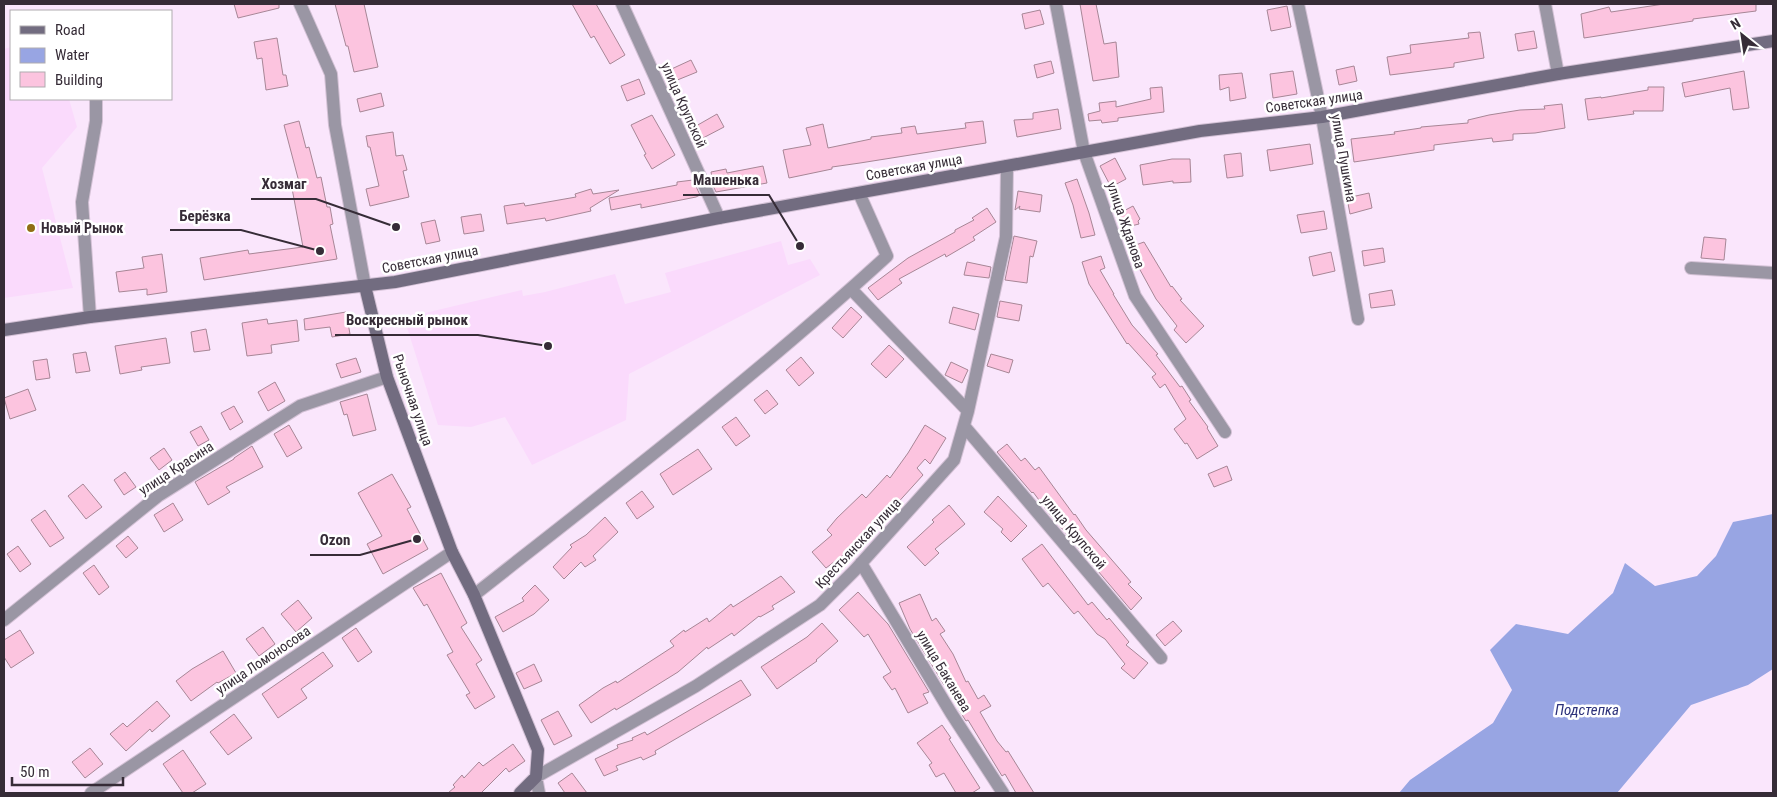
<svg xmlns="http://www.w3.org/2000/svg" width="1777" height="797" font-family="'Roboto Condensed',sans-serif">
<rect width="100%" height="100%" fill="#fae6fc"/>
<path fill="#fadafc" d="M11 47V99H69L77 127 42 168 73 288 4 298V49Z
M781 241 788 265 810 259 820 275 629 374 626 420 532 465 505 417 471 427 438 425 404 318 522 290 523 296 545 292 615 274 625 304 671 292 665 273Z"/>
<path fill="#98a5e3" d="M1773 514V669L1748 685 1691 705 1617 793H1399L1410 780 1493 723 1512 690 1490 650 1516 624 1568 634 1613 593 1625 563 1655 586 1697 576 1716 556 1733 522Z"/>
<path fill="#fcc4df" stroke="#a78696" d="M234 4H279V8L238 18Z
M335 4H364L378 67 354 72 348 46H346Z
M572 4H596L625 55 610 64 594 36 591 38Z
M1080 4H1096L1104 44 1116 42 1119 77 1093 81Z
M1664 4H1756V11L1693 19V21L1584 38 1581 14 1609 7 1611 12Z
M1287 6 1291 27 1271 31 1267 10Z
M1040 10 1044 24 1025 29 1022 14Z
M1534 31 1537 48 1518 51 1515 34Z
M1480 32 1484 58 1454 63V67L1390 75 1387 57 1411 53 1410 45 1469 38 1468 33Z
M277 38 283 75H286L288 86 266 90 262 58 257 59 254 42Z
M691 60 697 72 670 83 665 72Z
M1051 61 1054 73 1037 78 1034 65Z
M1354 66 1357 81 1339 85 1336 70Z
M1293 71 1297 94 1273 98 1270 74Z
M1744 71 1749 108 1733 110 1730 88 1685 97 1682 83Z
M1242 73 1246 98 1230 101 1229 87 1220 90 1219 75Z
M639 79 645 94 627 101 621 86Z
M1162 87 1164 112 1118 118V121L1102 123 1101 120 1089 121 1088 114 1100 111 1099 103 1116 101V107L1151 99 1150 88Z
M1648 87H1664L1663 111H1633L1634 114 1588 120 1585 99 1601 97V98L1648 90Z
M381 93 384 106 360 112 357 99Z
M1562 104 1565 128 1535 133 1513 134V140L1493 142 1492 138 1434 145V150L1354 162 1351 139 1395 134 1394 132 1421 128V127L1468 123V120L1489 115 1520 110 1545 109 1544 106Z
M1058 109 1061 129 1017 137 1014 120 1033 119V113Z
M717 114 724 127 703 138 696 126Z
M652 115 675 155 652 169 644 155 646 154 631 125Z
M299 121 306 148 309 147 317 178 321 177 327 207H330L333 224 330 225 337 259 204 280 200 258 248 250 249 254 303 247 291 183 299 182 284 125Z
M983 121 986 143 860 163 832 167V169L789 178 783 150 811 145 806 128 823 124 828 148 871 139V137L902 133 901 128 915 126 917 134 966 128 965 123Z
M393 132 396 156 403 155 407 170 403 171 409 197 370 206 366 189 379 186 370 147H368L366 136Z
M1310 144 1313 164 1270 171 1267 150Z
M1241 153 1243 176 1227 178 1224 155Z
M1115 158 1126 179 1111 187 1100 166Z
M1172 159H1190L1191 182 1173 183V181L1143 185 1140 165Z
M763 166 767 183 716 192 709 177H712L711 172 726 169 727 173Z
M1077 179 1089 213 1095 235 1081 238 1073 205 1065 183Z
M693 180 700 195 696 197 641 208V204L611 210 609 198 677 185V182Z
M591 189 593 194 619 190 590 208 591 211 546 221 545 218 507 224 504 206 524 203 525 206 576 197 575 194Z
M1018 191 1042 195 1040 212 1019 209 1020 206 1015 210Z
M1369 193 1372 208 1350 214 1347 198Z
M1133 206 1140 219 1138 221 1139 224 1123 228 1116 215Z
M987 208 996 222 973 237 975 240 946 257 945 254 899 279 902 283 878 300 868 288 908 258 955 232V230L974 220 972 218Z
M1324 211 1327 229 1301 233 1297 215Z
M481 214 484 231 464 234 461 217Z
M435 220 440 241 426 244 421 223Z
M1014 236 1037 241 1033 257 1030 256 1027 283 1005 280Z
M1704 237 1726 239 1724 260 1701 258Z
M1144 242 1171 287 1172 286 1182 299 1180 300 1204 326 1186 343 1174 330 1177 326 1156 299 1139 268 1130 247Z
M1383 248 1385 262 1364 266 1362 251Z
M1331 252 1335 271 1313 276 1309 257Z
M162 254 167 292 147 295V289L119 292 116 272 144 268 142 257Z
M1101 256 1105 268 1100 270 1114 294H1113L1132 325 1158 354 1156 355 1180 387 1182 386 1191 400 1189 401 1208 427 1207 428 1218 446 1197 459 1187 443 1185 444 1174 429 1186 419 1165 384 1160 388 1152 377 1156 374 1128 343 1127 344 1089 284 1082 262Z
M967 262 991 267 989 278 964 275Z
M1392 290 1395 305 1371 308 1369 294Z
M1000 301 1022 305 1019 321 997 317Z
M851 307 862 317 843 338 832 328Z
M953 307 979 314 975 330 949 323Z
M346 312 350 334 332 337 330 327 305 330 304 319Z
M267 319 268 324 297 320 299 341 271 345 272 353 247 356 242 323Z
M206 329 210 350 194 352 191 332Z
M166 338 170 363 141 367 142 370 120 374 115 346Z
M889 345 904 359 886 378 871 364Z
M86 352 90 371 76 373 73 354Z
M991 354 1013 360 1009 373 987 366Z
M801 357 814 373 799 386 786 370Z
M356 358 361 372 341 378 336 364Z
M47 359 50 378 36 380 33 361Z
M951 362 968 370 962 383 945 375Z
M275 382 285 401 268 411 258 392Z
M28 389 36 410 10 419 4 398Z
M767 390 778 404 765 414 754 400Z
M367 394 376 430 353 436 347 414 344 415 340 402Z
M234 406 243 422 230 430 221 413Z
M736 417 750 436 736 446 722 427Z
M289 425 302 448 287 457 274 434Z
M925 425 946 438 930 464 925 459 917 468 923 475 893 508 892 507 872 526 871 525 850 550 826 568 812 552 832 535 827 530 837 518 862 494 866 498 887 475 890 478 908 453Z
M201 426 209 440 198 446 190 432Z
M1007 444 1021 461 1025 458 1035 470 1039 467 1074 515 1075 514 1086 530 1131 582 1128 584 1142 598 1131 610 1048 512 1033 492 1032 493 997 452Z
M252 446 263 467 226 487 230 492 208 505 195 482 234 459V458Z
M164 448 172 460 159 470 150 458Z
M698 449 712 469 673 495 660 474Z
M1227 466 1232 480 1214 487 1208 474Z
M125 472 136 487 124 495 114 480Z
M392 474 411 507 407 509 428 549 383 574 367 544 382 536 358 493Z
M83 484 102 507 86 519 68 496Z
M642 491 654 507 637 519 626 503Z
M998 496 1027 526 1011 542 1001 532 1003 529 984 512Z
M173 503 183 520 164 532 154 515Z
M949 505 965 524 935 549 939 553 925 566 907 547 934 522 932 520Z
M45 510 64 538 50 547 31 520Z
M605 517 618 532 593 556 596 560 585 567 581 562 564 579 553 567 572 547 570 545 586 535Z
M128 536 138 548 126 558 116 546Z
M1042 544 1088 605 1092 602 1107 620 1109 618 1129 642 1126 645 1148 663 1134 679 1121 668 1125 664 1105 639 1097 634 1078 611 1074 614 1048 583 1043 587 1022 559Z
M18 546 31 564 20 572 7 554Z
M94 565 109 587 99 595 83 573Z
M441 573 467 623 461 627 482 660 476 664 495 697 475 709 466 695 470 693 447 655 453 652 427 604 424 606 413 588Z
M781 576 795 592 772 606 774 609 760 617 759 616 734 636 732 633 708 649 707 647 678 672 628 703 616 710 615 708 591 723 579 705 603 688 616 681 617 683 674 646 670 641 684 630 685 632 707 618 709 622 731 604 733 607Z
M535 585 549 600 534 614 503 632 495 617 524 601 522 598Z
M858 592 888 624 929 692 923 694 928 703 908 713 895 688 892 690 883 677 891 672 868 634 864 637 839 610Z
M920 594 932 621 936 618 945 631 940 634 953 654 966 682 968 681 978 699 984 695 991 706 980 712 997 741 1006 752 1008 751 1034 793H1016L1005 774 1002 776 968 720 966 721 959 710 960 709 945 684 944 685 910 629 899 603Z
M298 600 312 618 296 632 281 614Z
M1173 621 1182 631 1165 646 1156 635Z
M822 623 838 641 816 660 817 661 777 689 761 667 807 637Z
M263 627 275 644 259 656 246 639Z
M356 628 372 652 358 662 342 638Z
M20 630 34 653 11 668 4 657V640Z
M223 651 236 673 218 683 217 682 191 701 176 681 192 669Z
M323 652 333 666 301 689 307 698 278 718 262 694Z
M534 664 542 681 524 689 516 673Z
M741 680 751 695 655 751 656 754 643 760 641 757 616 766 618 770 604 776 595 759 618 748 617 745 633 740 632 738 645 732 647 735Z
M157 701 170 716 152 732 150 729 126 751 110 734 123 723 127 727Z
M558 711 572 736 554 745 541 720Z
M234 714 252 738 228 755 210 732Z
M942 725 951 738 949 739 980 788 972 793H956L944 773 936 777 929 765 932 763 917 743Z
M513 744 525 761 509 772 506 768 481 793H448L455 787 453 785 462 775 464 778 479 762 483 766Z
M90 748 103 764 85 778 72 762Z
M183 750 206 784 192 793H183L163 764Z
M572 773 587 793H565L558 783Z"/>
<g fill="none" stroke-linecap="round" stroke-linejoin="round">
<g stroke="#d3c1d5" stroke-width="14">
<path id="street" d="M300 4 331 74 335 125 365 286
M622 4 719 218
M1056 4 1084 152 1135 296 1225 432
M1298 4 1322 117 1358 319
M1545 4 1558 74
M1691 268 1773 273
M851 289 968 411
M90 317 82 202 96 121V99
M964 426 1161 658
M861 563 951 713 1003 793
M474 595C614 485 756 376 887 256L859 193
M4 620 158 496 300 406 387 377
M91 793 452 552
M539 793 536 777 696 686 820 605 855 570 954 460 968 411 1006 237 1007 166"/>
</g>
<g stroke="#d3c1d5" stroke-width="14">
<path id="secondary" d="M365 286 387 377 452 552 474 595 538 750 536 777 520 793
M4 330 90 317 395 282 719 218 1200 131 1322 117 1558 74 1773 41"/>
</g>
<use href="#street" stroke="#9a96a4" stroke-width="12"/>
<use href="#secondary" stroke="#726c80" stroke-width="12"/>
</g>
<circle fill="#916e14" stroke="#fff" stroke-width="2" cx="31" cy="228" r="5"/>
<g text-anchor="middle" stroke-width="5" stroke-linejoin="round" paint-order="stroke">
<g font-size="14" fill="#362c37" stroke="#fff">
<text transform="translate(1314 101) rotate(-8)" y="5">Советская улица</text>
<text transform="translate(684 105) rotate(66)" y="5">улица Крупской</text>
<text transform="translate(1344 158) rotate(80)" y="5">улица Пушкина</text>
<text transform="translate(914 167) rotate(-10)" y="5">Советская улица</text>
<text transform="translate(1126 225) rotate(71)" y="5">улица Жданова</text>
<text transform="translate(430 259) rotate(-11)" y="5">Советская улица</text>
<text transform="translate(413 400) rotate(71)" y="5">Рыночная улица</text>
<text transform="translate(176 468) rotate(-33)" y="5">улица Красина</text>
<text transform="translate(1074 532) rotate(50)" y="5">улица Крупской</text>
<text transform="translate(858 543) rotate(-47)" y="5">Крестьянская улица</text>
<text transform="translate(263 660) rotate(-34)" y="5">улица Ломоносова</text>
<text transform="translate(944 671) rotate(59)" y="5">улица Баканева</text>
</g>
<g font-size="14" font-weight="bold" fill="#362c37" stroke="#fff" text-anchor="start">
<text x="41" y="233">Новый Рынок</text>
</g>
<g font-size="15" font-style="italic" fill="#2c317a" stroke="#fff">
<text x="1587" y="715">Подстепка</text>
</g>
</g>
<path fill="none" stroke="#362c37" stroke-width="2" d="M800 246L769 195H683M396 227L316 199H251M320 251L241 230H170M548 346L478 335H335M417 539L360 555H310"/>
<g fill="#362c37" stroke="#fff" stroke-width="2">
<circle cx="800" cy="246" r="5"/>
<circle cx="396" cy="227" r="5"/>
<circle cx="320" cy="251" r="5"/>
<circle cx="548" cy="346" r="5"/>
<circle cx="417" cy="539" r="5"/>
</g>
<g font-size="15" text-anchor="middle" font-weight="bold" fill="#362c37" stroke="#fff" stroke-width="5" stroke-linejoin="round" paint-order="stroke">
<text x="726" y="185">Машенька</text>
<text x="284" y="189">Хозмаг</text>
<text x="205" y="221">Берёзка</text>
<text x="407" y="325">Воскресный рынок</text>
<text x="335" y="545">Ozon</text>
</g>
<rect width="1777" height="797" fill="none" stroke="#362c37" stroke-width="10"/>
<rect x="10" y="10" width="162" height="90" fill="#ffffff" stroke="#afabaf"/>
<rect x="20" y="26" width="25" height="8" fill="#726c80" stroke="#afabaf"/>
<text x="55" y="35" font-size="15" fill="#362c37">Road</text>
<rect x="20" y="48" width="25" height="15" fill="#98a5e3" stroke="#afabaf"/>
<text x="55" y="60" font-size="15" fill="#362c37">Water</text>
<rect x="20" y="72" width="25" height="15" fill="#fcc4df" stroke="#afabaf"/>
<text x="55" y="85" font-size="15" fill="#362c37">Building</text>
<g transform="translate(1742 35) rotate(330)" stroke="#ffffff" stroke-width="4" paint-order="stroke">
<path d="M0-4L9 19L0 12L-9 19Z" fill="#362c37"/>
<text y="-8" font-size="14" font-weight="bold" text-anchor="middle" fill="#362c37">N</text>
</g>
<path d="M12 777v8h111v-8" fill="none" stroke="#362c37" stroke-width="2.5"/>
<text x="20" y="777" font-size="15" fill="#362c37" stroke="#ffffff" stroke-width="4" paint-order="stroke">50 m</text>
</svg>
